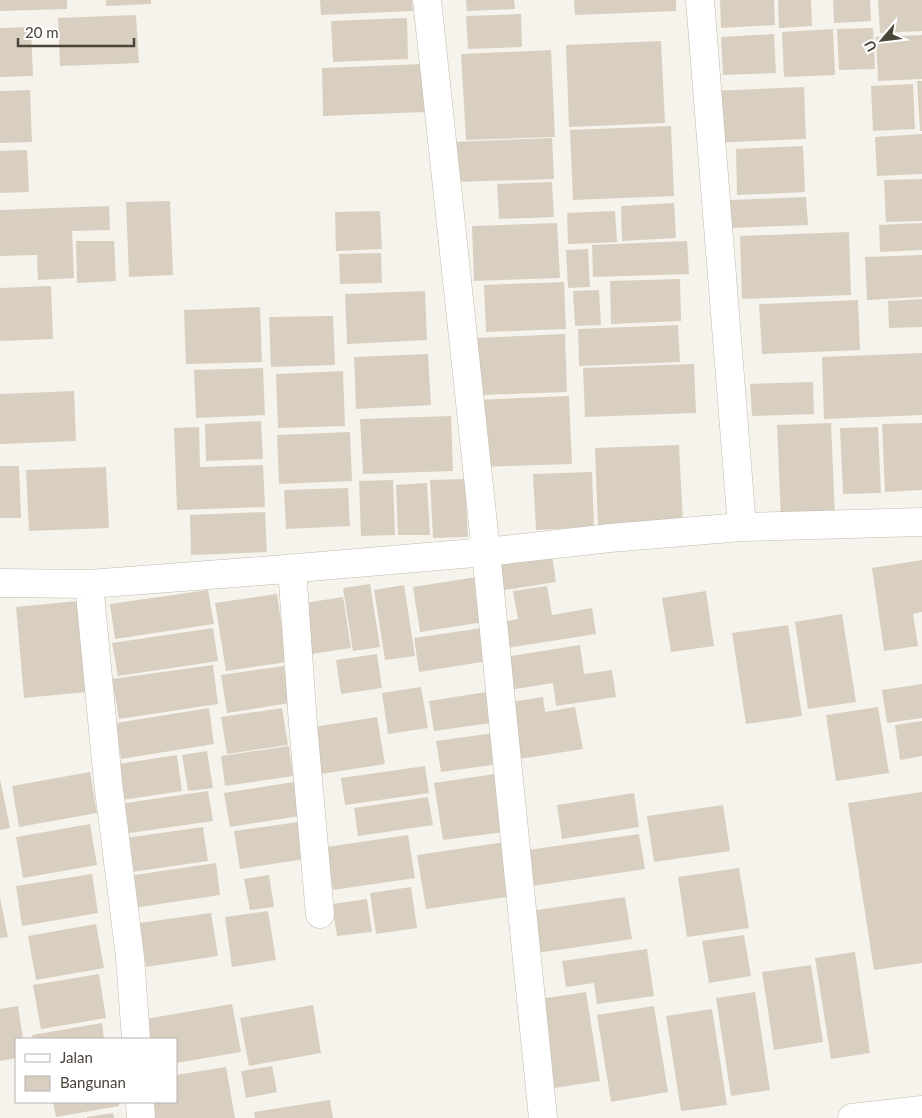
<svg xmlns="http://www.w3.org/2000/svg" width="922" height="1118" font-family="Lato,sans-serif">
<rect width="100%" height="100%" fill="#f6f3ec"/>
<path fill="#d8cfc1" d="M0 0H67V9L0 11Z
M106 0H151V4L106 6Z
M320 0H412L413 11 321 15Z
M466 0H514L515 9 467 11Z
M574 0H676V11L575 15Z
M720 0H774L775 25 721 28Z
M778 0H811L812 26 779 28Z
M833 0H870L871 21 834 23Z
M878 0H922V31L880 33Z
M521 14 522 47 468 49 466 16Z
M136 15 139 63 60 66 58 18Z
M407 18 408 59 333 62 331 21Z
M31 27 33 76 0 77V28Z
M873 28 875 69 839 70 837 29Z
M833 29 835 75 784 77 782 32Z
M774 34 776 73 723 75 721 37Z
M922 35V79L878 81 876 37Z
M661 41 665 123 569 127 566 45Z
M551 50 555 137 466 140 461 54Z
M423 64 425 112 323 116 322 68Z
M917 81H922V131H920Z
M913 84 915 129 873 131 871 86Z
M804 87 806 139 712 143 709 91Z
M30 90 32 142 0 143V91Z
M671 126 674 196 573 200 570 130Z
M922 134V174L877 176 875 137Z
M552 138 554 179 455 182 453 142Z
M803 146 805 192 737 195 736 149Z
M27 150 29 192 0 193V151Z
M922 179V221L886 222 884 180Z
M552 182 554 217 499 219 497 184Z
M806 197 808 225 731 228 729 200Z
M170 201 173 275 129 277 126 202Z
M674 203 676 238 622 241 621 206Z
M109 206 110 230 72 231 74 278 38 280 37 255 0 256V210Z
M380 211 382 249 336 251 335 212Z
M615 211 617 242 568 244 567 213Z
M557 223 560 278 474 281 472 226Z
M922 223V250L880 252 879 225Z
M849 232 851 295 742 299 740 236Z
M76 241H114L116 281 77 283Z
M687 241 689 274 593 277 592 245Z
M588 249 590 287 568 288 566 250Z
M381 253 382 283 340 284 339 254Z
M922 255V297L867 300 865 257Z
M680 279 681 321 611 324 610 281Z
M564 282 566 329 486 332 484 285Z
M51 286 53 339 0 341V288Z
M599 290 601 325 575 326 573 291Z
M425 291 427 340 347 344 345 294Z
M922 299V327L889 328 888 301Z
M858 300 860 350 762 354 759 304Z
M260 307 262 362 186 364 184 310Z
M333 316 335 365 271 367 269 317Z
M678 325 680 362 579 366 578 329Z
M565 334 567 392 479 395 476 338Z
M922 353V415L824 419 822 357Z
M428 354 431 405 356 409 354 357Z
M694 364 696 413 585 417 583 368Z
M263 368 265 415 196 418 194 370Z
M343 371 345 426 278 428 276 374Z
M813 382 814 414 752 416 750 384Z
M74 391 76 441 0 444V394Z
M569 396 572 464 478 467 475 400Z
M451 416 453 471 363 474 360 419Z
M261 421 263 459 206 461 205 424Z
M831 423 835 518 781 520 777 425Z
M922 423V490L885 492 882 424Z
M199 427 200 467 263 465 265 507 177 510 174 428Z
M878 427 881 493 843 494 840 428Z
M350 432 352 481 279 484 277 435Z
M679 445 683 523 598 526 595 448Z
M0 466H19L21 518H0Z
M106 467 109 528 29 531 26 470Z
M592 472 594 527 536 530 533 474Z
M465 479 468 537 433 538 430 480Z
M393 480 395 535 361 536 359 481Z
M427 483 430 535H398L396 485Z
M348 488 350 526 286 529 284 490Z
M265 512 267 552 191 555 190 515Z
M551 548 556 582 499 591 494 557Z
M922 560V612L913 614 918 646 884 651 872 568Z
M483 576 490 621 420 632 413 587Z
M370 584 380 647 353 651 343 588Z
M404 585 415 656 385 660 374 590Z
M547 586 552 615 592 608 596 634 506 648 502 622 518 619 513 591Z
M208 590 214 624 115 639 110 604Z
M706 591 714 646 671 652 662 598Z
M277 594 287 662 226 671 215 603Z
M343 597 351 648 305 655 298 604Z
M78 601 87 692 24 698 16 607Z
M842 614 856 702 808 709 795 622Z
M788 625 802 716 746 724 732 633Z
M489 627 494 660 419 672 414 638Z
M213 628 218 661 118 676 112 643Z
M580 645 584 674 612 670 616 697 556 706 553 683 504 691 499 658Z
M377 654 382 688 341 694 336 660Z
M213 665 218 704 119 719 112 679Z
M284 666 290 703 227 713 221 675Z
M922 684V718L887 723 882 690Z
M421 687 428 728 388 734 382 693Z
M486 692 491 723 434 731 429 701Z
M543 697 545 712 575 707 583 749 513 760 505 703Z
M878 707 889 773 836 781 826 715Z
M209 708 214 744 121 759 116 723Z
M282 708 288 745 227 754 221 717Z
M377 717 385 764 321 774 314 727Z
M922 721V756L900 760 895 725Z
M494 733 499 764 441 772 436 741Z
M289 746 293 776 225 786 221 756Z
M207 751 213 788 188 791 182 755Z
M177 755 182 791 123 800 118 764Z
M425 766 429 793 345 805 341 778Z
M90 772 97 813 19 827 12 786Z
M495 774 504 832 443 840 434 783Z
M0 779 10 828 0 830Z
M300 781 305 815 230 827 224 793Z
M208 791 213 821 123 834 119 804Z
M922 792V963L874 970 848 803Z
M634 793 639 827 562 839 557 805Z
M428 797 433 825 358 836 354 808Z
M723 805 730 851 654 862 647 816Z
M306 821 312 858 240 869 234 831Z
M90 824 97 865 23 878 16 837Z
M203 827 208 861 131 872 125 838Z
M639 834 645 869 526 887 521 851Z
M408 835 415 878 333 890 326 847Z
M505 842 514 896 426 909 417 855Z
M216 863 220 895 133 908 128 876Z
M739 868 749 928 687 937 678 877Z
M92 874 98 913 22 926 16 886Z
M269 875 274 907 250 910 244 879Z
M411 887 417 928 376 934 370 893Z
M625 897 632 939 537 953 530 911Z
M0 898 8 937 0 938Z
M367 899 372 932 337 936 332 904Z
M268 911 276 960 232 967 225 917Z
M211 913 218 956 146 967 139 923Z
M96 924 104 968 36 980 28 936Z
M744 935 751 976 709 983 702 941Z
M647 949 654 996 597 1004 594 983 566 987 562 961Z
M855 952 870 1053 831 1059 815 958Z
M811 965 823 1042 774 1050 762 972Z
M99 974 106 1018 41 1029 33 985Z
M586 992 600 1081 548 1089 533 1000Z
M755 992 770 1090 731 1096 716 998Z
M232 1004 241 1052 176 1063V1039H143L140 1020Z
M313 1005 321 1053 249 1066 240 1018Z
M18 1006 23 1039H16V1058L0 1061V1009Z
M654 1006 668 1092 611 1102 597 1015Z
M712 1009 727 1105 681 1111 666 1016Z
M102 1023 104 1039H33L32 1035Z
M272 1066 277 1092 246 1098 241 1071Z
M226 1067 235 1118H153L150 1102H176V1075Z
M330 1100 333 1118H255L254 1112Z
M53 1102H119V1106L56 1117Z
M113 1113 114 1118H87V1117Z"/>
<g fill="none" stroke-linecap="round" stroke-linejoin="round">
<g stroke="#c2bbae" stroke-width="29">
<path id="street" d="M427 0 486 552 543 1118
M700 0 742 527
M292 568 303 724 320 914
M0 583 89 584 274 570 486 552 610 538 742 527 922 522
M89 584 108 782 130 957 136 1039
M140 1102 141 1118
M852 1118 922 1110"/>
</g>
<use href="#street" stroke="#fff" stroke-width="28"/>
</g>
<rect x="15" y="1038" width="162" height="65" fill="#ffffff" stroke="#b7b4b0"/>
<rect x="25" y="1054" width="25" height="8" fill="#ffffff" stroke="#b7b4b0"/>
<text x="60" y="1063" font-size="15" fill="#4b4439">Jalan</text>
<rect x="25" y="1076" width="25" height="15" fill="#d8cfc1" stroke="#b7b4b0"/>
<text x="60" y="1088" font-size="15" fill="#4b4439">Bangunan</text>
<g transform="translate(882 40) rotate(242)" stroke="#ffffff" stroke-width="4" paint-order="stroke">
<path d="M0-4L9 19L0 12L-9 19Z" fill="#4b4439"/>
<text y="-8" font-size="14" font-weight="bold" text-anchor="middle" fill="#4b4439">U</text>
</g>
<path d="M18 38v8h116v-8" fill="none" stroke="#4b4439" stroke-width="2.5"/>
<text x="25" y="38" font-size="15" fill="#4b4439" stroke="#ffffff" stroke-width="4" paint-order="stroke">20 m</text>
</svg>
